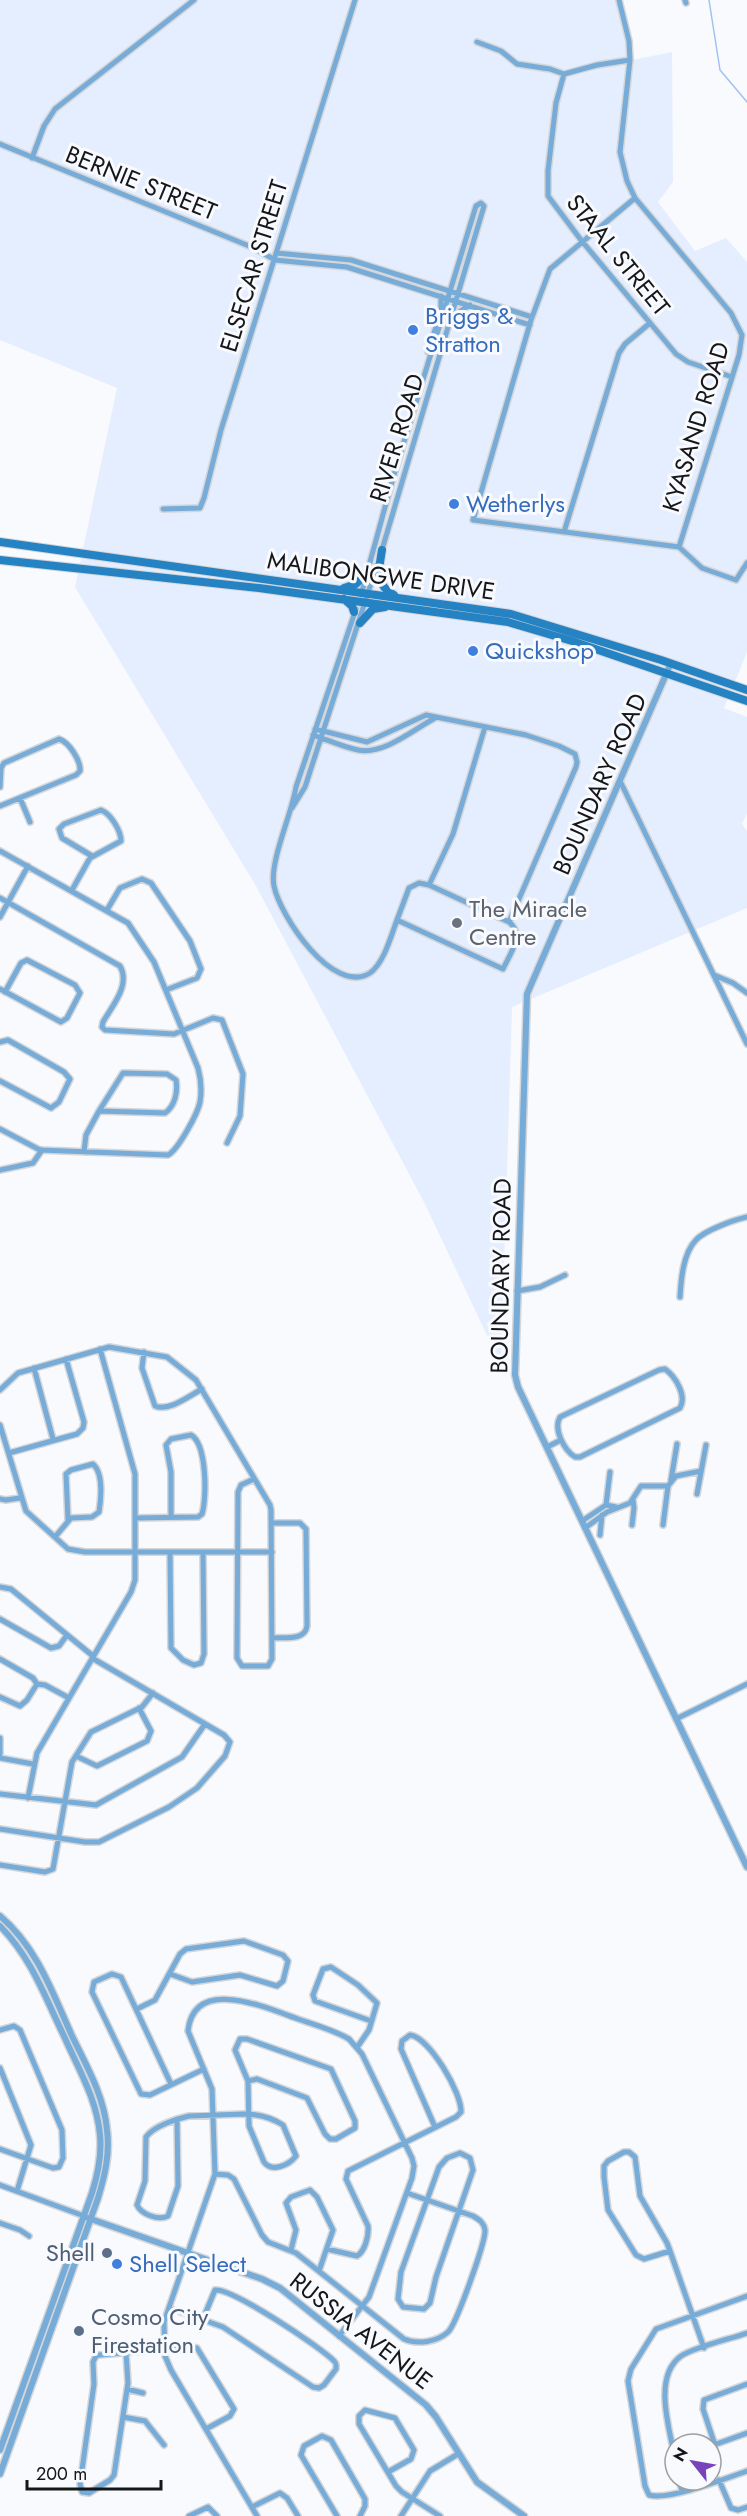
<svg xmlns="http://www.w3.org/2000/svg" width="747" height="2516" font-family="Jost,sans-serif">
<rect width="100%" height="100%" fill="#f8fafd"/>
<path fill="#e5eefe" d="M0 0H617L632 60 672 52 673 182 658 202 695 251 726 238 747 262V652L724 708 747 717V813L742 824 747 831V908L512 1007 501 1365 425 1204 256 886 75 587 117 388 0 340Z"/>
<g fill="none" stroke-linecap="round" stroke-linejoin="round">
<path stroke="#a2c2f2" stroke-width="1.5" d="M709 0 720 70 747 102"/>
<g stroke="#d4d6d9" stroke-width="8">
<path id="minor" d="M619 0 629 41 630 60 620 152 627 181 635 198 731 313 742 335 739 355 679 547
M685 0 686 3
M477 42 501 51 517 64 550 69 564 74
M630 60 597 65 564 74 556 103 548 171V196L581 240 676 354 688 362 732 377
M0 144 254 248 275 260 347 267 530 325
M32 158 44 126 55 109 194 0
M635 198 550 269 531 320 473 520 679 547 702 568 736 580 747 563
M276 253 351 260 532 317
M454 315 470 305
M428 352 441 311V296
M163 509 200 508 204 498 221 430 355 0
M564 532 619 353 625 344 650 323
M361 595 393 478 476 206 481 203 484 206 381 553
M356 609 296 787C292 814 269 862 274 886 280 916 333 996 370 973 384 963 391 936 397 920
M485 727 453 834 429 885 419 883 409 888 397 920 503 969C510 954 525 934 509 922
M315 729 367 742 426 715 526 735 559 746 575 754 577 762 576 767 509 922 429 885
M313 735C328 740 343 747 358 750 384 755 413 730 435 718
M621 783 747 1044
M0 787 1 768 4 763 59 739C69 742 81 761 80 771L76 775 0 806
M20 798 30 822
M292 808 305 787 377 565
M0 851 128 923 154 962 198 1068C201 1079 202 1090 200 1102 198 1113 178 1150 168 1155L40 1150 0 1129
M72 890 90 858 121 841C121 831 111 814 101 810L64 824 59 829 62 838 92 856
M0 898 120 966C131 985 112 1006 103 1022L102 1027 105 1030 174 1034 213 1018 222 1020 243 1074 240 1116 227 1143
M107 910 120 888 142 879 151 883 190 941 201 969 197 978 166 990
M0 917 28 866
M714 975 733 983 747 993
M0 989 61 1022 67 1018 80 993 75 985 27 960 21 963 5 992
M0 1042 8 1040 64 1072 70 1079 59 1102 51 1108 0 1081
M84 1152 86 1135 99 1111 165 1113C175 1106 178 1092 176 1080L167 1074 123 1073 99 1111
M0 1170 33 1163 42 1150
M517 1291 540 1287 565 1275
M680 1297C681 1280 683 1253 696 1240 705 1230 734 1220 747 1217
M144 1352 142 1368 155 1406C169 1412 189 1396 202 1389
M34 1368 53 1439
M665 1369C676 1377 687 1396 680 1408L580 1457H575C564 1450 553 1429 560 1417L659 1370Z
M0 1390 18 1373 109 1347 167 1357 196 1380 270 1505 271 1510 272 1659 268 1666H242L237 1658 238 1492 241 1485 254 1479
M0 1425 26 1511 68 1549 85 1552H272
M547 1447 561 1440
M9 1453 77 1434 83 1428 84 1422 66 1359
M671 1480 677 1444
M697 1494 706 1445
M0 1499 6 1500 20 1498
M606 1505 610 1472
M135 1518 198 1517 202 1514C207 1498 207 1444 191 1435L171 1439 166 1445 171 1472V1517
M582 1521 606 1505 616 1507
M632 1525 634 1508 633 1500
M663 1525 668 1486
M585 1528 607 1512 630 1503 641 1486H668L676 1476 701 1471
M600 1535 602 1515
M55 1537 71 1518 92 1517 99 1512C101 1499 104 1474 93 1464L71 1470 66 1474 68 1520
M170 1552 171 1648 183 1660 194 1665 201 1663 204 1654 203 1552
M0 1587 11 1589 93 1656
M0 1619 51 1648 59 1646 67 1635
M272 1638C285 1637 305 1641 307 1626L306 1529 300 1523H272
M0 1659 33 1678 37 1684 45 1685 69 1698
M0 1697 20 1706 27 1700 37 1684
M676 1719 747 1684
M0 1738V1754
M76 1756 97 1766 147 1741 151 1731 139 1708
M0 1758 33 1764
M0 1794 96 1805 182 1757 205 1724
M28 1798 37 1753 131 1592 135 1580V1474L100 1349
M0 1829 85 1842H99L169 1807 197 1788 225 1756 230 1742 224 1735 92 1658
M0 1865 45 1872 53 1869 72 1762 91 1732 142 1707 153 1693
M137 2009 155 2000 180 1954 186 1949 244 1941 283 1955 288 1961 283 1981 277 1986 240 1975 192 1982 170 1974
M0 2030 14 2026 20 2030 62 2130 63 2158 59 2167 53 2168 0 2149
M358 2046 369 2030 377 2003 358 1985 331 1967 323 1969 313 1995 315 2001 371 2021
M0 2068 31 2145 17 2191
M171 2084 121 1977 112 1974 94 1982 92 1992 141 2094 150 2095 204 2069
M177 2119 178 2186 168 2216C158 2221 141 2214 137 2205L145 2181 146 2137C154 2126 176 2119 189 2116L244 2114C257 2114 272 2118 283 2125L296 2156C289 2165 272 2173 264 2162L249 2126 248 2081 235 2050 240 2039H247L331 2069 355 2121V2128L336 2139H330L325 2134 307 2098 257 2079 248 2081
M460 2153 470 2158 473 2170 436 2277 430 2303 424 2309 403 2307 398 2299 401 2272 439 2167 447 2158Z
M215 2174 228 2175 234 2179 262 2235 268 2242 296 2253 404 2339C418 2345 437 2342 448 2332 456 2325 486 2241 485 2230 484 2223 480 2220 473 2216L407 2193
M0 2185 84 2216
M0 2223 20 2230 29 2236
M327 2249 357 2256C365 2251 369 2236 368 2226L346 2179 348 2171 456 2117 461 2112C462 2093 429 2037 410 2035L402 2041 401 2049 435 2127
M291 2250 296 2230 286 2203 291 2197 310 2190 317 2197 333 2230 319 2271
M670 2251 644 2259 636 2255 608 2210 604 2177V2166L608 2161 624 2152H629L635 2157 640 2196 667 2243 670 2251 704 2348
M747 2296 656 2329 631 2369 628 2381 645 2486 649 2495C668 2501 727 2478 747 2471
M170 2308 223 2327 313 2387 319 2388 324 2385 336 2369C336 2364 337 2364 334 2361 319 2346 232 2288 215 2290L203 2319
M126 2353 128 2383 114 2475 110 2480 89 2493 82 2492 80 2484 94 2384 93 2362 96 2356 99 2355 190 2347 197 2348 234 2409 230 2416 206 2429
M127 2389 143 2393
M123 2417 145 2421 164 2445
M715 2445 703 2409 704 2400 747 2384
M711 2446 747 2433
M675 2458C670 2430 652 2377 681 2356 695 2347 730 2339 747 2333
M388 2472 411 2459 414 2450 395 2418 365 2410 359 2416V2424L396 2486 402 2492 440 2516
M679 2480 682 2491
M719 2480 731 2508 738 2510 747 2507
M252 2507 280 2493 287 2498 298 2516
M189 2516 208 2507 217 2516
M257 2516 171 2370 165 2356 164 2322 215 2174 212 2089 188 2031C194 1975 267 2008 298 2019 315 2025 334 2030 349 2039L362 2054 412 2158 414 2166 412 2178 369 2297 339 2336
M337 2516 301 2455 304 2446 322 2436 331 2440 365 2499V2506L360 2516
M401 2516 430 2471 458 2454"/>
</g>
<g stroke="#d4d6d9" stroke-width="9">
<path id="tertiary" d="M671 663 527 994 515 1375 518 1387 747 1867
M0 1916C37 1947 53 1994 72 2036 87 2067 104 2096 107 2130 110 2154 105 2175 98 2198L0 2474
M0 1926C31 1957 45 1997 64 2036 78 2068 97 2099 100 2135 102 2155 98 2174 92 2193L0 2450
M88 2218 262 2279 280 2288 426 2405 436 2417 477 2482 524 2516"/>
</g>
<g stroke="#d4d6d9" stroke-width="10">
<path id="secondary" d="M0 542 511 614 661 660 747 690
M382 550C379 569 374 584 394 595
M0 560 259 588 508 622 572 641 747 701
M344 588 356 584 369 571
M344 599 352 606 354 612
M360 623 373 609 385 607"/>
</g>
<use href="#minor" stroke="#76acd7" stroke-width="5"/>
<use href="#tertiary" stroke="#76acd7" stroke-width="6"/>
<use href="#secondary" stroke="#2583c3" stroke-width="8"/>
</g>
<g fill="#3f7fe0" stroke="#f8fafd" stroke-width="2">
<circle cx="413" cy="330" r="6"/>
<circle cx="454" cy="504" r="6"/>
<circle cx="473" cy="651" r="6"/>
<circle cx="117" cy="2264" r="6"/>
</g>
<circle fill="#6b7280" stroke="#f8fafd" stroke-width="2" cx="457" cy="923" r="6"/>
<g fill="#5c6f8a" stroke="#f8fafd" stroke-width="2">
<circle cx="107" cy="2253" r="6"/>
<circle cx="79" cy="2331" r="6"/>
</g>
<g text-anchor="middle" stroke-width="6" stroke-linejoin="round" paint-order="stroke">
<g font-size="24" fill="#141619" stroke="#f8fafd">
<text transform="translate(141 183) rotate(22)" y="8">BERNIE STREET</text>
<text transform="translate(618 255) rotate(51)" y="8">STAAL STREET</text>
<text transform="translate(254 266) rotate(-73)" y="8">ELSECAR STREET</text>
<text transform="translate(696 427) rotate(-73)" y="8">KYASAND ROAD</text>
<text transform="translate(397 438) rotate(-73)" y="8">RIVER ROAD</text>
<text transform="translate(381 576) rotate(8)" y="8">MALIBONGWE DRIVE</text>
<text transform="translate(600 784) rotate(-66)" y="8">BOUNDARY ROAD</text>
<text transform="translate(501 1276) rotate(-89)" y="8">BOUNDARY ROAD</text>
<text transform="translate(361 2331) rotate(38)" y="8">RUSSIA AVENUE</text>
</g>
<g font-size="24" fill="#366cbe" stroke="#f8fafd" text-anchor="start">
<text x="425" y="324">Briggs &amp;<tspan x="425" dy="28">Stratton</tspan></text>
<text x="466" y="512">Wetherlys</text>
<text x="485" y="659">Quickshop</text>
<text x="129" y="2272">Shell Select</text>
</g>
<g font-size="24" fill="#5b616d" stroke="#f8fafd" text-anchor="start">
<text x="469" y="917">The Miracle<tspan x="469" dy="28">Centre</tspan></text>
</g>
<g font-size="24" fill="#4e5e75" stroke="#f8fafd" text-anchor="end">
<text x="95" y="2261">Shell</text>
<text x="91" y="2325" text-anchor="start">Cosmo City<tspan x="91" dy="28">Firestation</tspan></text>
</g>
</g>
<g transform="translate(693 2462) rotate(301)"><circle r="28" fill="#f8fafd" stroke="#9d9fa2" stroke-width="1.5"/>
<path d="M0-4.5L10 22L0 15L-10 22Z" fill="#7944bb"/>
<text y="-9" font-size="16" font-weight="bold" text-anchor="middle" fill="#141619">N</text>
</g>
<path d="M27 2480v9h134v-9" fill="none" stroke="#141619" stroke-width="3"/>
<text x="36" y="2480" font-size="18" fill="#141619" stroke="#f8fafd" stroke-width="4.5" paint-order="stroke">200 m</text>
</svg>
